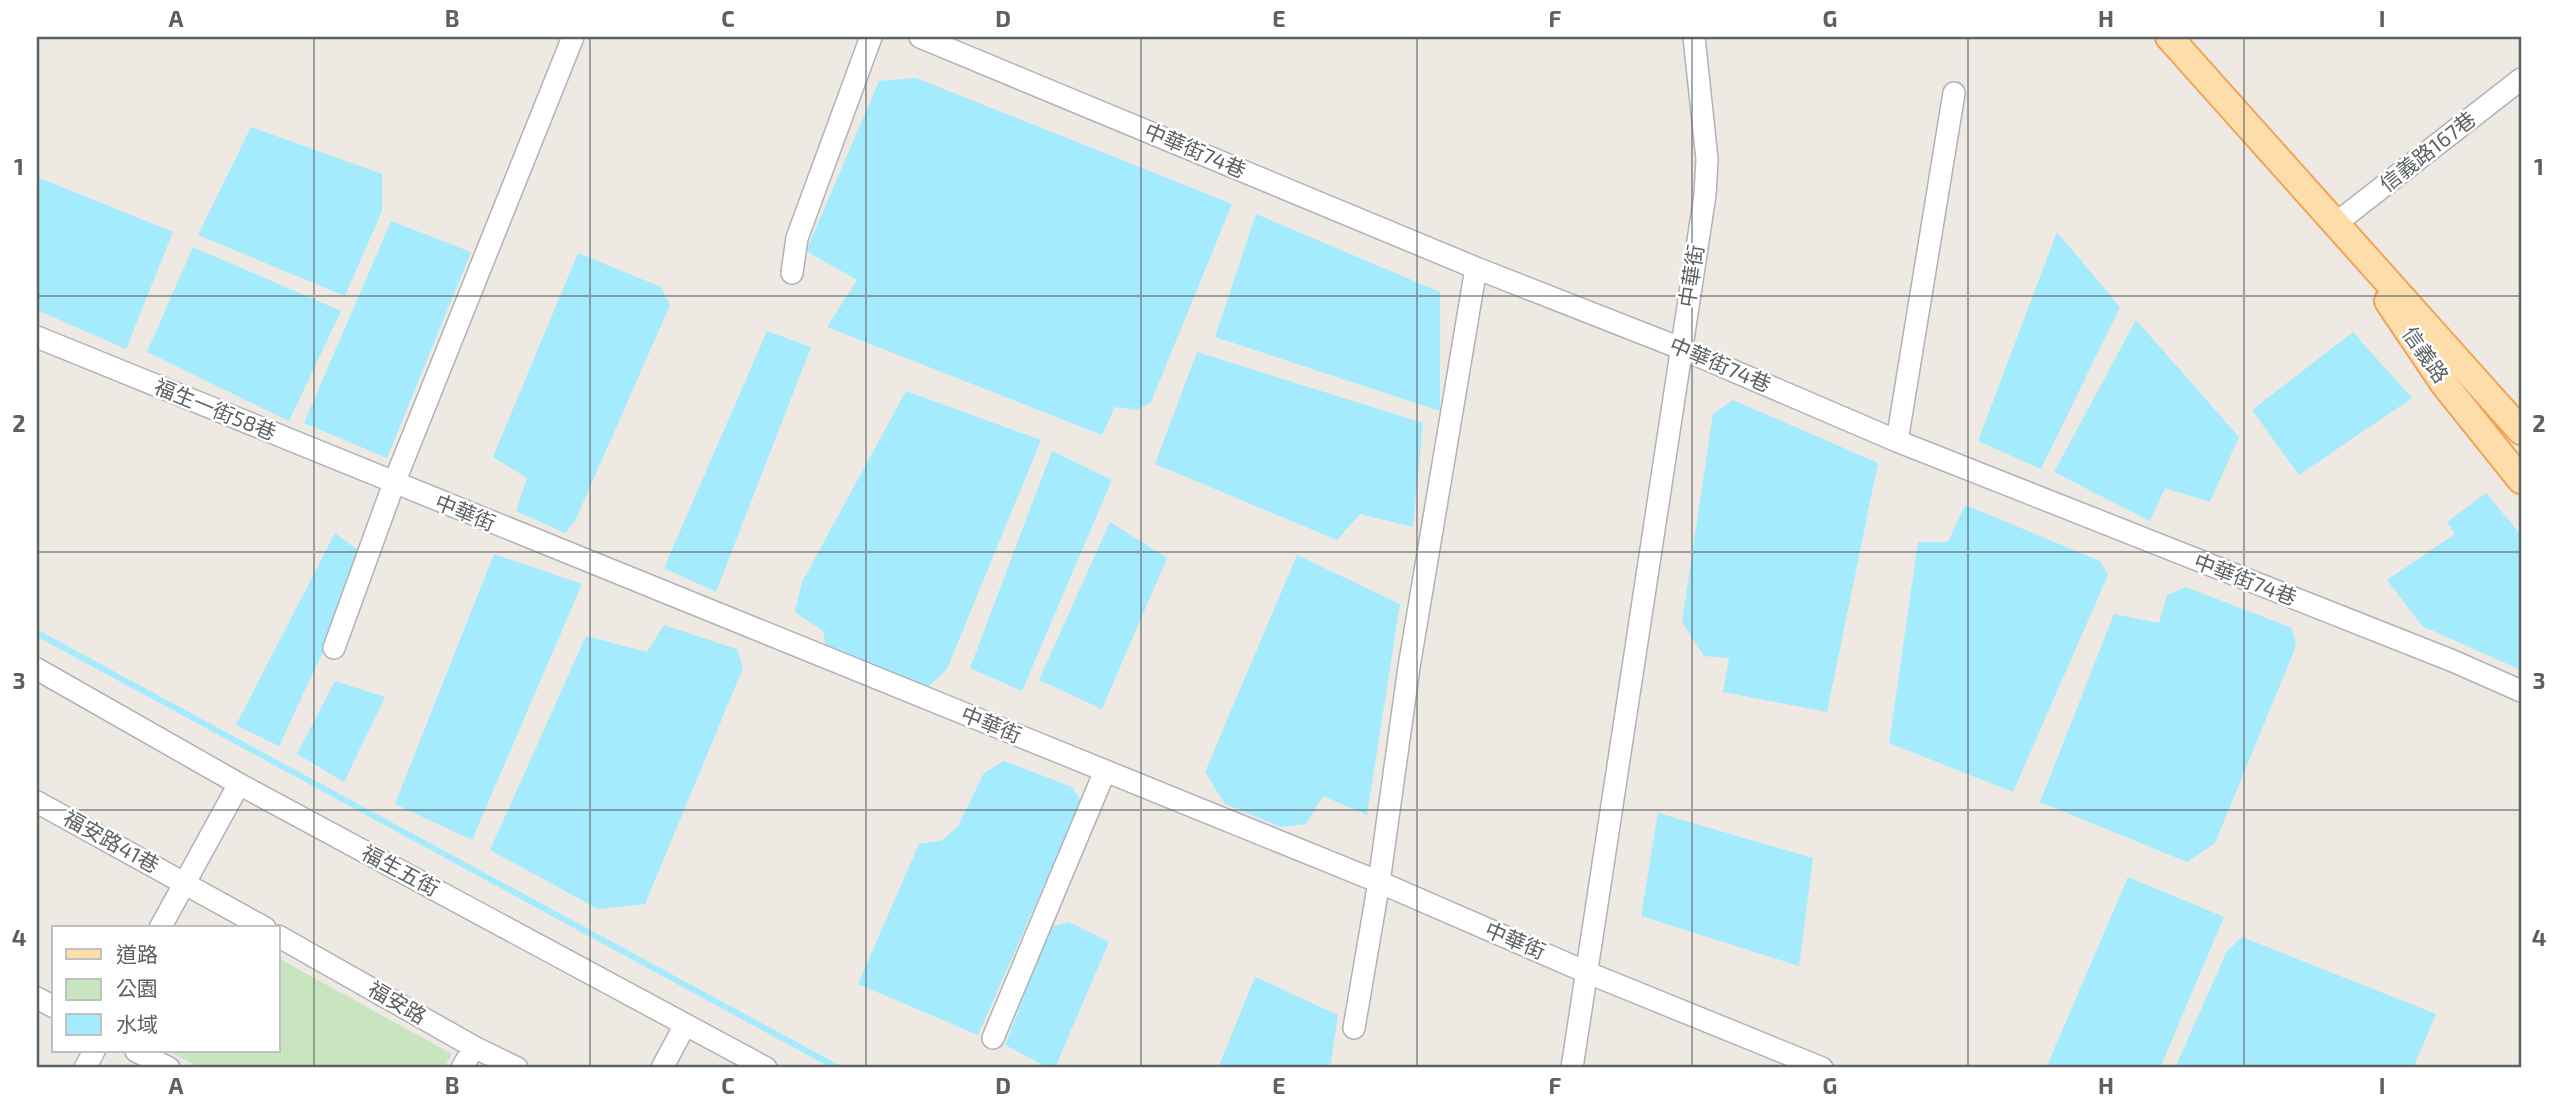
<svg xmlns="http://www.w3.org/2000/svg" width="2558" height="1105" font-family="'Exo 2','Noto Sans TC',sans-serif">
<rect width="100%" height="100%" fill="#eee9e3"/>
<path fill="#c9e5c0" d="M278 958 452 1054 444 1068H200L169 1051H278Z"/>
<path fill="#a4ebfd" d="M916 78 1232 204 1151 402 1137 410 1115 407 1102 435 827 327 857 280 806 251 879 81Z
M251 127 382 174V211L345 296 198 235Z
M37 177 173 232 126 349 37 310Z
M1256 214 1440 292V411L1215 337Z
M391 221 471 252 387 458 304 423Z
M2057 232 2120 307 2041 469 1978 441Z
M193 247 341 311 289 421 147 352Z
M578 253 661 287 670 305 575 521 565 533 516 511 527 478 493 457Z
M2136 320 2239 437 2210 502 2165 488 2150 521 2054 472Z
M767 331 811 347 716 592 664 568Z
M2353 332 2412 398 2299 475 2252 410Z
M1197 352 1423 423 1413 527 1360 514 1337 540 1155 464Z
M906 391 1041 440 947 669 928 687 826 646 823 631 795 612 802 582Z
M1733 400 1878 463 1827 712 1723 692 1729 658 1704 656 1682 622 1713 414Z
M1052 451 1112 480 1022 691 970 668Z
M2486 493 2521 535V670L2422 626 2387 580 2455 534 2447 522Z
M1965 505 2100 561 2108 575 2013 792 1889 743 1918 542H1948Z
M1110 522 1167 558 1102 709 1039 680Z
M335 533 367 557 279 746 236 725Z
M494 554 582 584 472 840 395 804Z
M1297 555 1400 604 1367 815 1323 796 1306 824 1281 827 1225 804 1205 772Z
M2186 587 2292 628 2296 646 2215 843 2187 862 2040 802 2114 614 2159 623 2167 595Z
M664 625 737 649 743 668 645 904 598 909 490 850 586 636 647 652Z
M335 681 385 697 344 782 297 754Z
M1004 761 1072 787 1081 801 978 1035 858 984 919 844 943 840 958 826 984 773Z
M1658 813 1813 858 1799 966 1641 916Z
M2128 877 2224 917 2160 1068H2046Z
M1069 922 1109 942 1055 1068H1049L1005 1045 1051 927Z
M2242 937 2436 1014 2413 1068H2175L2227 951Z
M1255 977 1338 1015 1330 1068H1218Z"/>
<g fill="none" stroke-linecap="round" stroke-linejoin="round">
<path stroke="#a4ebfd" stroke-width="6" d="M37 633 838 1068"/>
<g stroke="#afb3b6" stroke-width="24">
<path id="minor" d="M920 37 1476 268 1680 348 1897 441 2453 661 2521 691
M2335 224 2521 79
M792 273 797 238 871 37
M37 337 1379 882 1586 972 1822 1068
M1897 441 1954 93
M334 648 394 483 573 37
M37 669 239 784 766 1068
M37 802 265 928
M160 928 239 784
M278 936 474 1047 517 1068
M37 998 54 1007
M1354 1028 1379 882 1409 667 1476 268
M993 1038 1105 771
M136 1051 169 1068
M85 1068 94 1051
M462 1068 474 1047
M662 1068 685 1025
M1572 1068 1705 195 1707 159 1694 37"/>
</g>
<g stroke="#efa45c" stroke-width="30">
<path id="major" d="M2169 37 2521 431
M2388 301 2444 384 2521 480"/>
</g>
<use href="#minor" stroke="#fff" stroke-width="21"/>
<use href="#major" stroke="#fddda9" stroke-width="26"/>
</g>
<path fill="none" stroke="#5c6164" stroke-width="2" stroke-opacity="0.55" d="M314 37V1068M590 37V1068M866 37V1068M1141 37V1068M1417 37V1068M1692 37V1068M1968 37V1068M2244 37V1068M37 296H2521M37 552H2521M37 810H2521"/>
<g text-anchor="middle" stroke-width="5" stroke-linejoin="round" paint-order="stroke">
<g font-size="21" fill="#5c6164" stroke="#fff">
<text transform="translate(1195 151) rotate(23)" y="7">中華街74巷</text>
<text transform="translate(2428 152) rotate(-38)" y="7">信義路167巷</text>
<text transform="translate(1692 276) rotate(-81)" y="7">中華街</text>
<text transform="translate(2425 355) rotate(55)" y="7">信義路</text>
<text transform="translate(1720 365) rotate(23)" y="7">中華街74巷</text>
<text transform="translate(215 410) rotate(22)" y="7">福生一街58巷</text>
<text transform="translate(465 513) rotate(22)" y="7">中華街</text>
<text transform="translate(2245 580) rotate(21)" y="7">中華街74巷</text>
<text transform="translate(991 725) rotate(22)" y="7">中華街</text>
<text transform="translate(111 842) rotate(29)" y="7">福安路41巷</text>
<text transform="translate(400 871) rotate(28)" y="7">福生五街</text>
<text transform="translate(1515 941) rotate(23)" y="7">中華街</text>
<text transform="translate(397 1003) rotate(30)" y="7">福安路</text>
</g>
</g>
<rect width="2558" height="1105" fill="none" stroke="#ffffff" stroke-width="77"/>
<rect x="52" y="926" width="228" height="126" fill="#ffffff" stroke="#bec0c1" stroke-width="2"/>
<rect x="66" y="949" width="35" height="10" fill="#fddda9" stroke="#bec0c1" stroke-width="2"/>
<text x="116" y="962" font-size="21" fill="#5c6164">道路</text>
<rect x="66" y="979" width="35" height="21" fill="#c9e5c0" stroke="#bec0c1" stroke-width="2"/>
<text x="116" y="996" font-size="21" fill="#5c6164">公園</text>
<rect x="66" y="1014" width="35" height="21" fill="#a4ebfd" stroke="#bec0c1" stroke-width="2"/>
<text x="116" y="1032" font-size="21" fill="#5c6164">水域</text>
<rect x="38" y="38" width="2482" height="1028" fill="none" stroke="#5c6164" stroke-width="2.5"/>
<g font-size="23" text-anchor="middle" font-weight="bold" fill="#5c6164">
<text x="176" y="27">A</text>
<text x="452" y="27">B</text>
<text x="728" y="27">C</text>
<text x="1003" y="27">D</text>
<text x="1279" y="27">E</text>
<text x="1555" y="27">F</text>
<text x="1830" y="27">G</text>
<text x="2106" y="27">H</text>
<text x="2382" y="27">I</text>
<text x="19" y="175">1</text>
<text x="2539" y="175">1</text>
<text x="19" y="432">2</text>
<text x="2539" y="432">2</text>
<text x="19" y="689">3</text>
<text x="2539" y="689">3</text>
<text x="19" y="946">4</text>
<text x="2539" y="946">4</text>
<text x="176" y="1094">A</text>
<text x="452" y="1094">B</text>
<text x="728" y="1094">C</text>
<text x="1003" y="1094">D</text>
<text x="1279" y="1094">E</text>
<text x="1555" y="1094">F</text>
<text x="1830" y="1094">G</text>
<text x="2106" y="1094">H</text>
<text x="2382" y="1094">I</text>
</g>
</svg>
